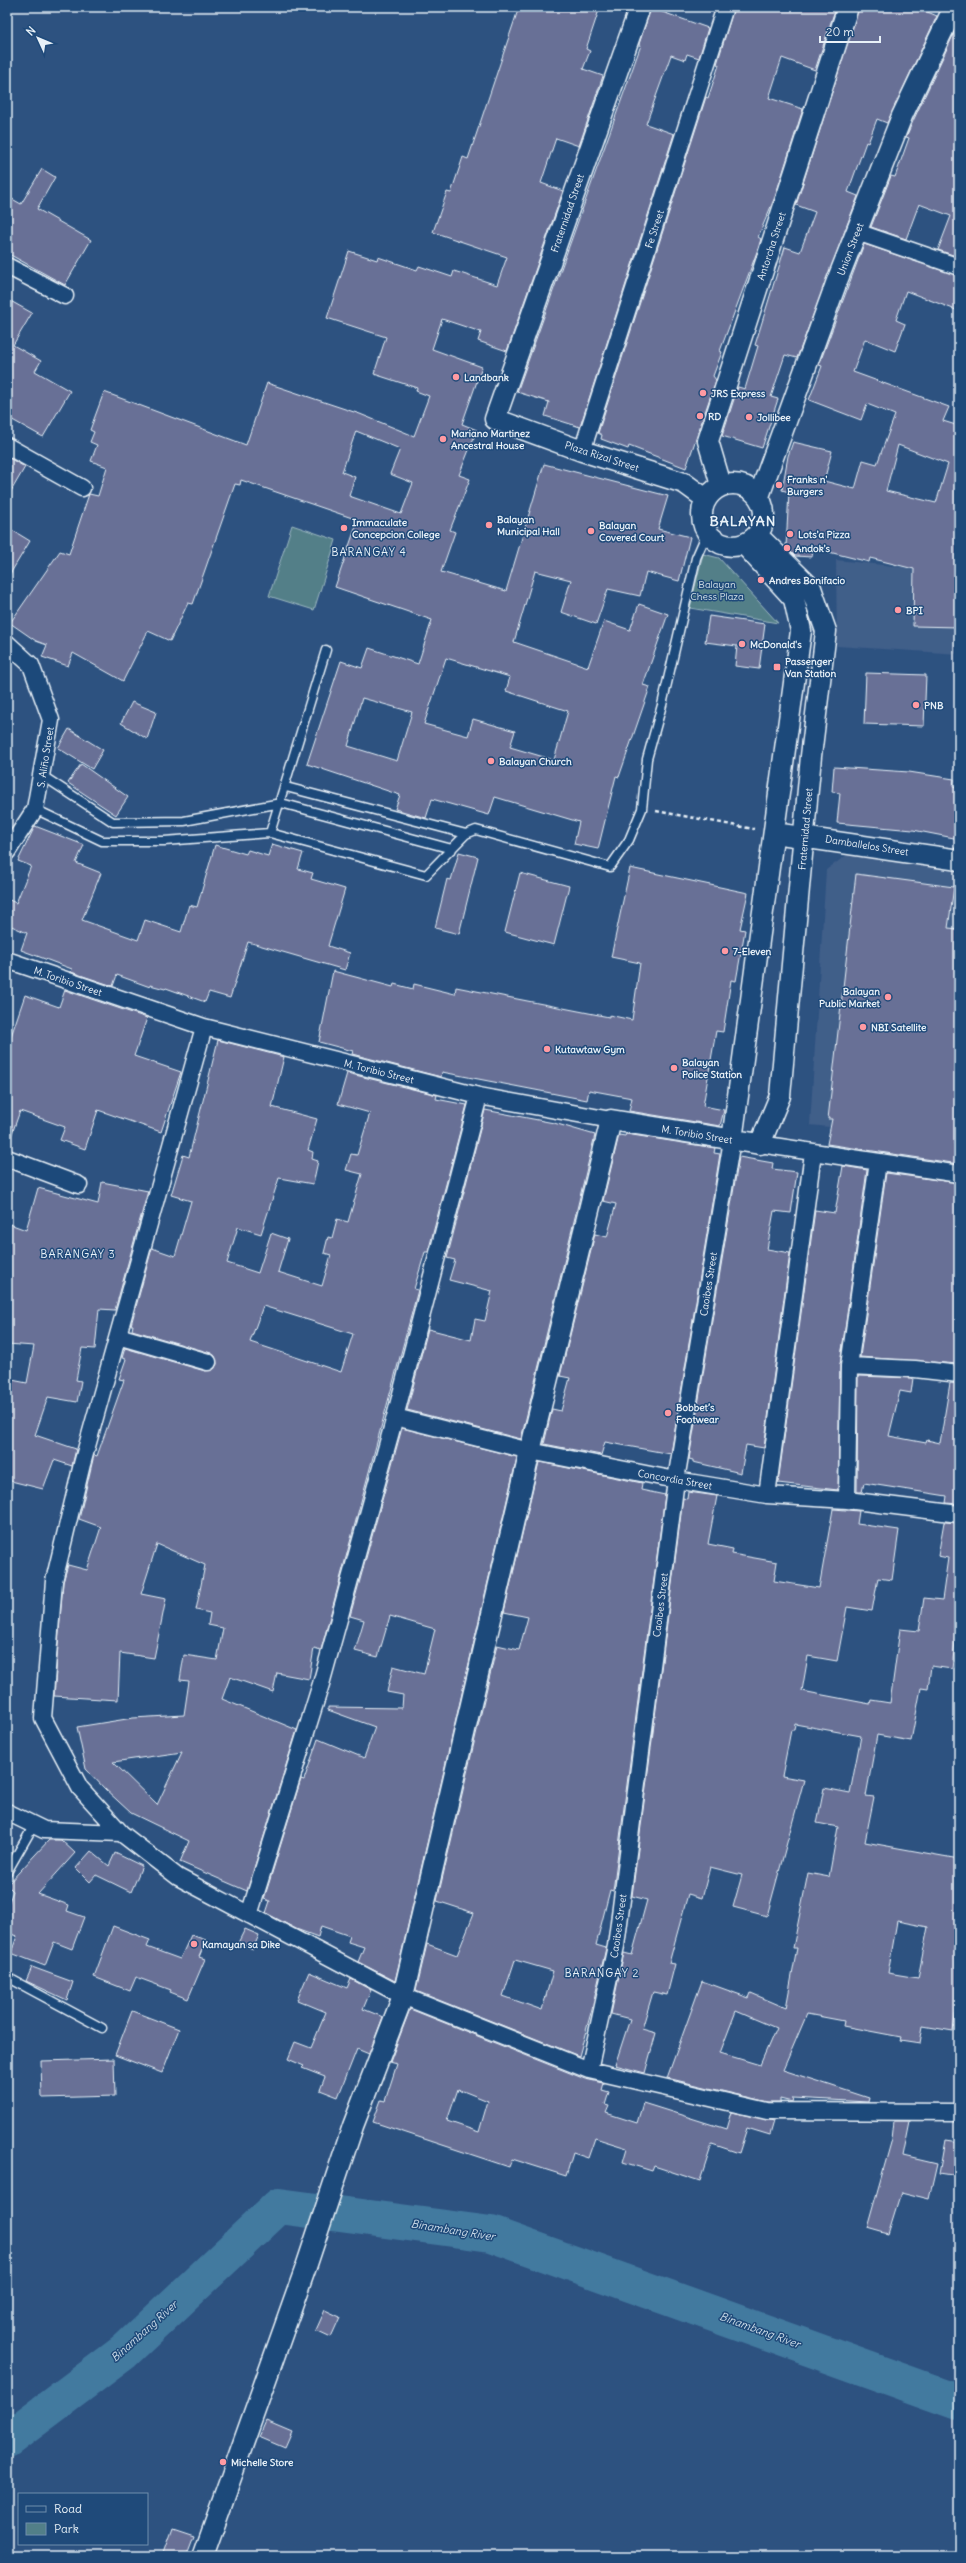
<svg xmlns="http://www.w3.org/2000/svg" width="966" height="2563" font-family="Delius,sans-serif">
<rect width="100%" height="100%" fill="#2d5280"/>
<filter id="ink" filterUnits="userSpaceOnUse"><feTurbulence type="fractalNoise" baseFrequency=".025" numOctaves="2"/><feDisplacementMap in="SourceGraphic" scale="8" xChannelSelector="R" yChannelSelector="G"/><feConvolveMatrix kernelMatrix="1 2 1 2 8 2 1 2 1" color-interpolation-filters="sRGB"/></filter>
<g filter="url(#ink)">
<path fill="#415e89" d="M836 560 959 573V654L837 646Z
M851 852 959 870V1140L810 1125 826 870Z"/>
<path fill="#527f88" stroke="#9db8c0" d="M292 525 336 540 314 610 269 596Z
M703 554 719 558 778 623 690 608Z"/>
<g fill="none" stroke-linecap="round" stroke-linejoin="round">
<path stroke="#437a9f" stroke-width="36" d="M7 2440 124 2352 279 2206 491 2234 959 2402"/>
</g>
<path fill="#677096" stroke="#e8f1f8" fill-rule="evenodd" d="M519 7H600L586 49 590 51 583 69 603 76 579 146 556 138 541 183 563 191 507 351 478 341 481 332 442 319 432 349 482 367 462 424 477 430 459 475 470 479 450 530 455 532 441 572 506 591 544 464 668 496 658 529 690 537 679 581 646 572 640 596 608 589 596 624 561 612 571 580 535 571 514 642 588 667 604 621 630 630 639 604 668 614 643 685 650 687 619 777 616 776 598 849 574 844 579 822 495 797 489 815 432 799 426 818 395 809 400 795 307 764 341 661 362 668 369 648 418 664 432 620 335 587 358 520 241 480 240 485 235 484 193 604 188 603 170 641 148 631 123 681 73 653 68 666 42 657 47 645 36 641 10 623 60 551 69 554 89 494 98 496 107 467 91 461 97 445 90 442 94 432 90 430 104 392 246 445 267 383 360 414 414 436 429 396 416 391 417 388 374 374 386 337 327 318 349 251 377 260 378 257 417 270 419 266 452 277 454 271 497 285 507 257 433 232 447 192 451 193 463 157 468 159ZM356 431 400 449 390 474 413 483 401 514 349 496 355 477 342 472ZM446 658 510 677 506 691 568 711 554 760 510 747 515 731 473 719 468 736 424 724ZM362 698 412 712 397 761 348 746Z
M734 7H836L815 70 782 58 769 98 803 109 775 197 758 237 761 239 758 249 720 351 722 352 713 376 716 380 686 468 629 446 628 449 601 439 602 435 598 433 706 97 708 98 719 65 717 64Z
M859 7H916L937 16 887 123 877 119 868 143 866 142 848 192 858 196 797 358 785 355 771 397 778 399 762 448 722 436 738 387 745 389 758 346 755 345 785 247 800 252 815 212 796 205Z
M651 8 708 28 699 58 687 54 685 60 671 55 646 124 674 134 580 427 545 416 549 402 517 392 641 45 639 44Z
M958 25H959V257L938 250 951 216 919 204 906 239 871 227 891 176 895 177 909 138 906 137 913 121Z
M42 169 55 177 37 209 91 240 65 285 7 253V196L21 204Z
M864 244 959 276V301L956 310 906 291 896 320 905 324 895 351 865 339 853 372 949 407 943 421 959 426V627L913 626 914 569 870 558 869 562 813 548 812 557 795 556 786 547 789 492 782 490 788 456 793 442 832 451 824 481 855 489 863 460 877 464 895 415 867 404 861 420 809 400 822 366 819 365ZM898 445 948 464 936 503 886 491Z
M7 299 32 313 13 345 41 361 35 371 70 391 43 437 7 417Z
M7 457 25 467 7 498Z
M7 527 30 541 7 579Z
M709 616 765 624 759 669 735 666 737 646 705 642Z
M866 673 926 675 924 726 864 724Z
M132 702 156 712 147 739 121 723Z
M69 729 103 750 92 769 58 748Z
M81 764 128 797 116 815 68 783Z
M834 767 909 772 954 779 953 787 959 788V839L913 830 837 823 840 793 832 792Z
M35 826 84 845 76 863 101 873 82 920 138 940 145 920 181 932 189 905 197 907 215 845 246 854 248 850 268 856 272 844 303 853 298 869 313 873 311 879 345 889 328 946 350 953 345 970 248 942 230 998 209 992 205 1002 166 988 165 989 150 985V987L117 975 113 986 71 972 72 969 21 950 27 933 7 924V899L16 903 31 866 18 861Z
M459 852 478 857 459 934 435 928 447 879 451 880Z
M630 868 748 893 740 929 745 930 736 981 731 980 723 1032 716 1031 703 1106 724 1110 720 1126 629 1111 632 1098 589 1090 587 1100 442 1072 441 1077 352 1054 353 1051 319 1042 333 971 393 987 394 984 413 989 414 984 455 994 456 987 609 1017V1015L632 1020 640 963 611 957Z
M520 873 569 886 554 945 505 932Z
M856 874 954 887 948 928 959 929V1112L954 1144 959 1145V1164L827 1144 832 1119H828Z
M65 990 147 1018 134 1056 181 1072 161 1132 98 1110 85 1149 60 1140 65 1127 20 1111 9 1142H7V1048L25 995 59 1007Z
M218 1040 284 1057 272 1107 317 1119 308 1150 313 1152 312 1159 318 1161 313 1184 279 1178 261 1234 238 1227 227 1263 258 1273 271 1233 288 1239 278 1272 322 1286 331 1255 324 1253 328 1237 332 1238 337 1219 348 1222 362 1174 346 1170 351 1154 357 1155 370 1113 338 1104 347 1073 437 1095 436 1099 467 1105 428 1252H425L414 1289 418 1290 321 1650 314 1648 309 1679 277 1673 273 1692 230 1677 222 1699 297 1730 247 1891 180 1862 189 1841 131 1813 105 1789 86 1769 77 1727 133 1718 184 1715 189 1681 180 1680 184 1655 217 1660 223 1628 208 1625 210 1613 196 1610 205 1565 157 1544 141 1594 166 1599 154 1658 120 1653 118 1700 54 1696 63 1582 68 1565 87 1570 101 1527 79 1519 94 1455 97 1456 124 1380 119 1379 126 1359 122 1358 125 1348 205 1371 214 1369 217 1364 215 1356 211 1353 132 1330 133 1325H131L152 1248 175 1256 191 1201 171 1195 183 1155 189 1157ZM263 1306 353 1334 341 1372 250 1342ZM182 1752 157 1805 113 1762Z
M485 1110 554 1123 595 1135 521 1439 407 1410 428 1329 471 1340 475 1319 485 1321 492 1291 449 1280 455 1260 447 1258Z
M626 1134 715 1148 714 1153 720 1154 671 1454 605 1442 601 1455 544 1444 552 1409 561 1411 570 1378 560 1376 595 1234 607 1237 616 1204 603 1201 619 1135 625 1136Z
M739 1157 773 1163 772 1169 797 1172 791 1213 774 1211 767 1249 790 1253 764 1448 746 1445 741 1473 693 1462V1460L689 1459Z
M843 1166 867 1170 840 1365 838 1490 778 1483 815 1210 835 1213Z
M886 1173 959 1183 957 1245H959V1364L860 1357Z
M102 1182 148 1191 115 1310 99 1309 95 1349 82 1348 76 1380 81 1381 77 1402 48 1397 35 1435 76 1449 72 1466 54 1460 43 1489 7 1480V1379L27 1383 34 1346 7 1344V1223L26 1230 38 1188 98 1204Z
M858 1376 913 1378 911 1393 900 1391 889 1436 926 1443 927 1440 940 1443 950 1383 959 1384V1504L946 1503 947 1496 864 1483 862 1492H857Z
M402 1428 517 1457 395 1981 358 1962 364 1947 348 1942 350 1936 321 1926 318 1937 296 1929 266 1913 270 1901 264 1899 301 1779 304 1780 318 1739 364 1758 375 1727 328 1710V1707L402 1708 403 1695 387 1692 393 1666 424 1674 435 1629 390 1616 378 1657 355 1651 364 1620 350 1616Z
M539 1462 642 1483 641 1490 665 1495 613 1891 610 1890 596 1945 606 1948 592 2009 579 2056 416 1991 427 1944 457 1955 474 1913 437 1901 497 1645 519 1650 528 1617 504 1612ZM515 1960 553 1971 542 2010 503 1996Z
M688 1492 717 1496 708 1544 733 1549 732 1554 777 1562 774 1581 819 1588 833 1509 859 1511 857 1524 899 1530 892 1580 878 1578 872 1611 847 1607 837 1661 808 1656 802 1691 870 1704 871 1700 890 1703 900 1629 919 1631 924 1598 942 1600 948 1558 938 1556 944 1522 959 1523V1606L952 1669 931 1666 928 1689 921 1688 911 1741 877 1735 866 1796 874 1797 865 1842 959 1859V1986L953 2031 923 2026 920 2043 900 2040 901 2037 843 2026 844 2021 807 2014 783 2070 869 2098 868 2102 793 2098 792 2102 780 2099V2102H768L667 2078 702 1981 749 1998 751 1993 786 2008 797 1948H793L808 1873 829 1877 838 1827 817 1823 824 1788 850 1793 861 1736 795 1724 794 1730H791L782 1776 804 1780 767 1916 733 1907 742 1875 710 1867 702 1898 688 1894 669 1963 675 1964 667 1995 653 1992 642 2029 656 2033 645 2073 615 2065 630 2019 611 2014 624 1953 632 1955 647 1900 632 1896 683 1498 687 1499ZM897 1921 928 1927 918 1978 888 1973ZM736 2011 776 2028 760 2065 720 2053Z
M49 1840H61L75 1853 38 1894 69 1905 67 1911 84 1917 72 1949 54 1942 45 1966 11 1953 17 1936 7 1933V1907L13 1891 7 1885Z
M91 1851 109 1866 115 1853 142 1866 131 1892 96 1875 90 1882 76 1868Z
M113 1926 150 1940 147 1947 180 1959 191 1935 206 1940 199 1957 205 1959 188 1999 170 1992 171 1990 136 1977 130 1991 94 1977Z
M245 1929 259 1935 253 1949 238 1943Z
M32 1967 73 1982 67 2000 26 1981Z
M309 1972 347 1988 351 1979 371 1990 363 2009 383 2017 369 2054 357 2049 338 2097 320 2090 325 2077 302 2068 304 2066 288 2059 295 2042 311 2048 326 2012 297 2000Z
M410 2009 585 2079 604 2083 602 2090 609 2092 605 2105 609 2106 606 2113 637 2123 643 2103 726 2129 731 2112 774 2121 770 2135 747 2128 739 2153 712 2144 700 2181 654 2166 652 2171 623 2162 627 2148 595 2138 588 2158 573 2153 566 2176 512 2159 509 2167 373 2122 381 2100 385 2101 397 2064 390 2062ZM458 2089 488 2101 479 2132 447 2121Z
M132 2011 179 2029 162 2073 115 2055Z
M114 2059 115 2096 42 2098 41 2061Z
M894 2121H910L903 2156 937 2164 929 2199 901 2192 888 2234 867 2228 892 2139Z
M945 2140 959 2142V2177L939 2174Z
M325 2310 340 2317 331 2337 316 2330Z
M266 2421 292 2432 285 2448 259 2437Z
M173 2528 194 2535 186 2556H163Z"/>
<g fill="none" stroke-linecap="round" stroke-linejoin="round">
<g stroke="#e8f1f8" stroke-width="11">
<path id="service" d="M43 776 113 822 184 821 281 803 452 849
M286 787 466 834
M35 809 102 841H164L270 833 426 875 466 834 476 830 610 867 629 840 642 809 647 759 662 705 696 558 707 533
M270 833 326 650
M7 1872 34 1825
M7 1977 102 2028"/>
</g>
<g stroke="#e8f1f8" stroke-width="19">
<path id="minor" d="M857 232 959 267
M7 266 65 296
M7 446 82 488
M582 451 725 7
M7 643 31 665 51 720 35 809 7 852
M7 960 204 1027 479 1096 611 1120
M204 1027 82 1464 54 1581 43 1718 80 1788 121 1833 178 1877 403 1996 589 2070 767 2111 959 2112
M760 1144 959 1174
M7 1158 79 1185
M118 1336 208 1362
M849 1366 915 1369 959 1374
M395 1417 530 1451 676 1480 767 1495 847 1500 959 1514
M767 1495 813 1153
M847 1500 849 1366 878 1162
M7 1812 44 1830 121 1833
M249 1915 321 1684 395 1417 479 1096
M589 2070 616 1946 676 1480 732 1140"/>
</g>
<g stroke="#e8f1f8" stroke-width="23">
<path id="tertiary" d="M640 7 495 419 582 451 684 483 706 499
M702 515a31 31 0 1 1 62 0a31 31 0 1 1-62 0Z
M721 485 708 441 848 7
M759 496 837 281 902 116 954 7
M774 833 959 860
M732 1140 801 631 794 599 744 544
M203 2556 306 2267 353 2126 403 1996 530 1451 611 1120 760 1144 780 1096 811 756 826 631 811 588 757 535"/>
</g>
<path stroke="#e8f1f8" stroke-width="2.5" stroke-dasharray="4 3" stroke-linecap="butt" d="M656 811 754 829"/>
<use href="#service" stroke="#1f4a7a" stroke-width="8"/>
<use href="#minor" stroke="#1f4a7a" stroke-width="16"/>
<use href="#tertiary" stroke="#1f4a7a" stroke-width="20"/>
</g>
</g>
<g fill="#ff9aa2" stroke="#1f4a7a" stroke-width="1.5">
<circle cx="456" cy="377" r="4"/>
<circle cx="703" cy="393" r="4"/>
<circle cx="700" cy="416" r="4"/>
<circle cx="749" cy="417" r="4"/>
<circle cx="443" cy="439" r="4"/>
<circle cx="779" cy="485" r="4"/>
<circle cx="489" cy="525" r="4"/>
<circle cx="344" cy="528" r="4"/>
<circle cx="591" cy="531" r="4"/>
<circle cx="790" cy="534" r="4"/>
<circle cx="787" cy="548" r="4"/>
<circle cx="761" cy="580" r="4"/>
<circle cx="898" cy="610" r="4"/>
<circle cx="742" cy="644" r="4"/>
<rect x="773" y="663" width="8" height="8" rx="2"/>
<circle cx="916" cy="705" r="4"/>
<circle cx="491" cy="761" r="4"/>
<circle cx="725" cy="951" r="4"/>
<circle cx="888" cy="997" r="4"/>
<circle cx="863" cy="1027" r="4"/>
<circle cx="547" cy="1049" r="4"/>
<circle cx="674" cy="1068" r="4"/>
<circle cx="668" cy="1413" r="4"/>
<circle cx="194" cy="1944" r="4"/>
<circle cx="223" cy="2462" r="4"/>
</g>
<g text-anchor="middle" stroke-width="3" stroke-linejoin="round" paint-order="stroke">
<g font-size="10" fill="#e8f1f8" stroke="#1f4a7a">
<text transform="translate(567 213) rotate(-71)" y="4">Fraternidad Street</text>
<text transform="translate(654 229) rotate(-72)" y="4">Fe Street</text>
<text transform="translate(771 246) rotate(-72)" y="4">Antorcha Street</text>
<text transform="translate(850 249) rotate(-69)" y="4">Union Street</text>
<text transform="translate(602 456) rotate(18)" y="4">Plaza Rizal Street</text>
<text transform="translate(45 757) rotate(-81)" y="4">S. Aliño Street</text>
<text transform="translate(805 829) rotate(-85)" y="4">Fraternidad Street</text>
<text transform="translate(867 845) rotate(9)" y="4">Damballelos Street</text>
<text transform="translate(68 981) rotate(19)" y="4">M. Toribio Street</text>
<text transform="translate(379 1071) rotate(14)" y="4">M. Toribio Street</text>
<text transform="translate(697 1134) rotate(9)" y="4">M. Toribio Street</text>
<text transform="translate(708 1284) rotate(-81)" y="4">Caoibes Street</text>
<text transform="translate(675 1479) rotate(10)" y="4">Concordia Street</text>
<text transform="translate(660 1605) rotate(-83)" y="4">Caoibes Street</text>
<text transform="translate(618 1926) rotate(-82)" y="4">Caoibes Street</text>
</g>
<g font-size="10" font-weight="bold" fill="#e8f1f8" stroke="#1f4a7a" text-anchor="start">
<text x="464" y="381">Landbank</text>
<text x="711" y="397">JRS Express</text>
<text x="708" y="420">RD</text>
<text x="757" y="421">Jollibee</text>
<text x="451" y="437">Mariano Martinez<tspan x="451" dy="12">Ancestral House</tspan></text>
<text x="787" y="483">Franks n'<tspan x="787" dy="12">Burgers</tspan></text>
<text x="497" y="523">Balayan<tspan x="497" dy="12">Municipal Hall</tspan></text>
<text x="352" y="526">Immaculate<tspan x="352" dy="12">Concepcion College</tspan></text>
<text x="599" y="529">Balayan<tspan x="599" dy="12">Covered Court</tspan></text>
<text x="798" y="538">Lots'a Pizza</text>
<text x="795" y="552">Andok's</text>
<text x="769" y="584">Andres Bonifacio</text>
<text x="906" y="614">BPI</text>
<text x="750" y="648">McDonald's</text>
<text x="785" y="665">Passenger<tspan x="785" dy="12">Van Station</tspan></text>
<text x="924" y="709">PNB</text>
<text x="499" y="765">Balayan Church</text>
<text x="733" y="955">7-Eleven</text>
<text x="880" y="995" text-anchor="end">Balayan<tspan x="880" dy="12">Public Market</tspan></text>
<text x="871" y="1031">NBI Satellite</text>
<text x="555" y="1053">Kutawtaw Gym</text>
<text x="682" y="1066">Balayan<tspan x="682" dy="12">Police Station</tspan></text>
<text x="676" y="1411">Bobbet’s<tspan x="676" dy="12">Footwear</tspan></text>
<text x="202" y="1948">Kamayan sa Dike</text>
<text x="231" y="2466">Michelle Store</text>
</g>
<g font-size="10" fill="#d2e0e7" stroke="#1f4a7a">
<text x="717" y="588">Balayan<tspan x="717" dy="12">Chess Plaza</tspan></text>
</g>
<g font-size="11" letter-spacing="1" fill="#e8f1f8" stroke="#1f4a7a">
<text x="369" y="556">BARANGAY 4</text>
<text x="78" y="1258">BARANGAY 3</text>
<text x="602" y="1977">BARANGAY 2</text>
</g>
<g font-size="11" font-style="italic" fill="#cfdfeb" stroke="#1f4a7a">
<text transform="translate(453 2230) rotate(9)" y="4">Binambang River</text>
<text transform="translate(760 2330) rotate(20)" y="4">Binambang River</text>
<text transform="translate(144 2331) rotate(-42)" y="4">Binambang River</text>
</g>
<g font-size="14" font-weight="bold" letter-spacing="1" fill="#e8f1f8" stroke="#1f4a7a">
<text x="743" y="526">BALAYAN</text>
</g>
</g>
<rect width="966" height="2563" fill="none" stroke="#1f4a7a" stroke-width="24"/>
<rect x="12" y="12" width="942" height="2539" fill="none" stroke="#e8f1f8" stroke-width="1.5" filter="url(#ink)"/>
<rect x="18" y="2493" width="130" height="52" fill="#1f4a7a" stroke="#6f8dac"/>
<rect x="26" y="2506" width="20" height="6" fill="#1f4a7a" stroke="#6f8dac"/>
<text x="54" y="2513" font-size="12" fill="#e8f1f8">Road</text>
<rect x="26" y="2523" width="20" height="12" fill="#527f88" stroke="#6f8dac"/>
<text x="54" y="2533" font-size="12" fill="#e8f1f8">Park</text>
<g transform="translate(38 38) rotate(314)" stroke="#1f4a7a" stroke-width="3" paint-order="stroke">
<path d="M0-3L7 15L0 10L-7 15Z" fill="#e8f1f8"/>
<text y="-6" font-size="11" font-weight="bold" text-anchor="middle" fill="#e8f1f8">N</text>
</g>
<path d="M820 36v6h60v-6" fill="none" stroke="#e8f1f8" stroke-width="2"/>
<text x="826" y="36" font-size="12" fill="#e8f1f8" stroke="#1f4a7a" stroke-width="3" paint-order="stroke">20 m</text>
</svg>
